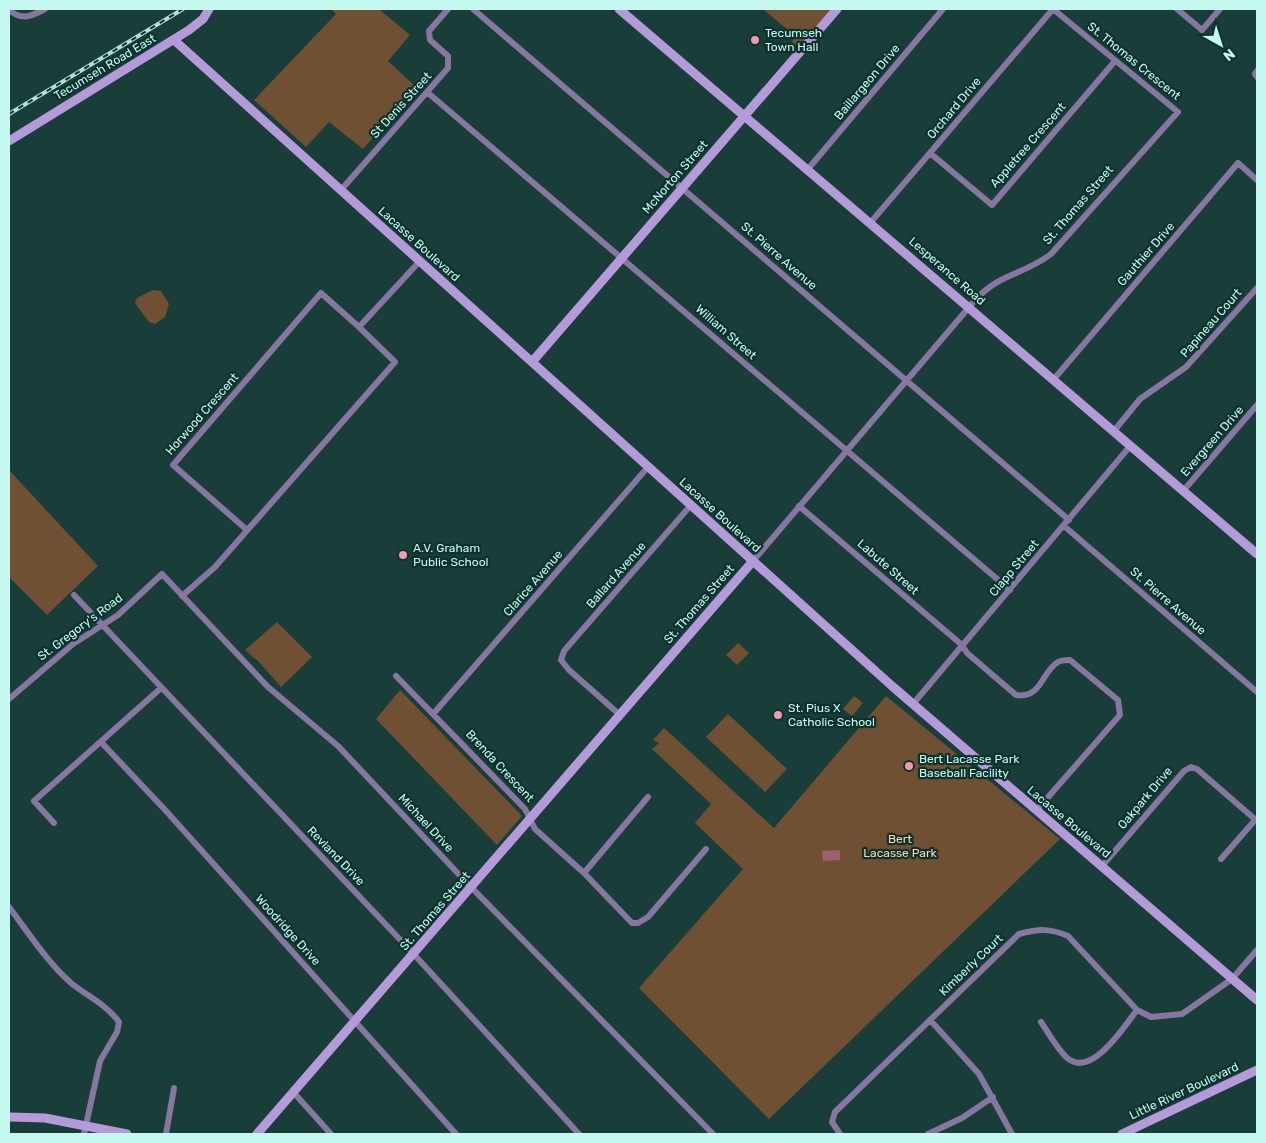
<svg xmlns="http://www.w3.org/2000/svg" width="1266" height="1143" font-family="Rubik,sans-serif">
<rect width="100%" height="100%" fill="#193d38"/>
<path fill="#6f5033" d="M331 9H379L410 35 388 61 416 87 363 149 329 122 306 147 254 100 336 14Z
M763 9H833L799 48 792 42 795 36Z
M153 290 161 291 169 304 165 317 155 324 149 322 135 303 137 298Z
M9 470 98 566 47 615 9 577Z
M277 622 312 657 281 687 259 662 245 650Z
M738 643 749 653 737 665 726 655Z
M400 690 522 816 497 845 376 719Z
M854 696 863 703 852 716 843 709Z
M886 696 1060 839 769 1119 639 988 743 869 695 823 711 804 652 749 659 743 653 740 664 728 774 828Z
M728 714 787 769 765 792 706 737Z"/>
<path fill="#9c606f" d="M840 850V860L823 861 822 851Z"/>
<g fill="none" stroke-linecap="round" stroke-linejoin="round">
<path stroke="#87769f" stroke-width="6" d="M473 9 1069 520
M1177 9 1202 30 1220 9
M9 10C22 21 32 16 45 9
M1257 71 1255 74 1257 77
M427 92 1010 590
M930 153 992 205 1115 61
M808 169 943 9
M341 190 448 68V56L430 40 429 31 448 9
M871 222 1053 9
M1054 379 1238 163 1257 180
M1114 431 1140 399 1186 367 1257 288
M1184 490 1257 405
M799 506 962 645 967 653 1016 695C1042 699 1041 672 1058 662 1061 660 1067 660 1070 660L1118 700 1120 715 1036 811
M1064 526 1257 692
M247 530 173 465 321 293 359 327
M753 561 976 299C1002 272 1024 275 1051 254L1178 112 1053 9
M74 595 409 949 579 1134
M182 596 215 567 395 362 359 327 419 262
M396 676 525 809 535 829 584 873 632 923H638L648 917 706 849
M9 699 73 644 118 615 162 574 268 687 338 746 468 884 713 1134
M913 704 1131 445
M434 713 648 467
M620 715 569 670 561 660 564 651 691 505
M101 742 167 812 456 1134
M54 823 34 801 161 688
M1221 859 1256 819
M1102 866 1184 771 1191 767 1197 769 1257 821
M584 873 648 797
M9 907C28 932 47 962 71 983 87 996 107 1005 119 1022L117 1032 100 1061 84 1134
M931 1021 979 1074 1012 1134
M1041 1022C1048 1032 1060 1054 1070 1060 1093 1075 1124 1027 1137 1010
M294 1093 331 1134
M166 1134 174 1088
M840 1134 832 1122 835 1112 1019 934C1038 929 1050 928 1068 936L1137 1010 1151 1017 1182 1014 1232 979 1257 950
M928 1134 962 1118 993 1097"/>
<path stroke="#b59ada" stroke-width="9" d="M619 9 1257 554
M174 40 892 686 1257 1000
M9 141 189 30 203 19 209 9
M532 362 837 9
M9 1117 45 1118 127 1134
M257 1134 753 561
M1122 1134 1257 1070"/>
<g stroke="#afe1d8" stroke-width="4">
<path id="rail" d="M9 114 183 9"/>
</g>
<use href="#rail" stroke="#0d322e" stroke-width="2" stroke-dasharray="5.5" stroke-linecap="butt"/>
</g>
<g fill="#f29ab0" stroke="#0d322e" stroke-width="2">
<circle cx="755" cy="40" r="5"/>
<circle cx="403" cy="555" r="5"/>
<circle cx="778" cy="715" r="5"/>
<circle cx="909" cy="766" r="5"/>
</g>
<g text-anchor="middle" stroke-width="4.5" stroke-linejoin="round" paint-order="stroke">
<g font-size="12" fill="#c5f8ef" stroke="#0d322e" text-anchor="start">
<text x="765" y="37">Tecumseh<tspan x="765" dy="14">Town Hall</tspan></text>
<text x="413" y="552">A.V. Graham<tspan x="413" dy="14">Public School</tspan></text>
<text x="788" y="712">St. Pius X<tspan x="788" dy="14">Catholic School</tspan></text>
<text x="919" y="763">Bert Lacasse Park<tspan x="919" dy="14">Baseball Facility</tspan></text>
</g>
<g font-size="12" fill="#c5f8ef" stroke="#0d322e">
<text transform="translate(1134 61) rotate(39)" y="4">St. Thomas Crescent</text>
<text transform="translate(105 67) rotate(-31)" y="4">Tecumseh Road East</text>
<text transform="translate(867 82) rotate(-50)" y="4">Baillargeon Drive</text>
<text transform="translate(401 105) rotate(-48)" y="4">St Denis Street</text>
<text transform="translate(954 108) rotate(-50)" y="4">Orchard Drive</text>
<text transform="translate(1028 145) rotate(-49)" y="4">Appletree Crescent</text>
<text transform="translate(675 177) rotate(-49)" y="4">McNorton Street</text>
<text transform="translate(1078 205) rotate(-49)" y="4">St. Thomas Street</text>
<text transform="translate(419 244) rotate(42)" y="4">Lacasse Boulevard</text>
<text transform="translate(1146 254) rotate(-49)" y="4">Gauthier Drive</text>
<text transform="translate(779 256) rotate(41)" y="4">St. Pierre Avenue</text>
<text transform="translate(947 271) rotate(41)" y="4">Lesperance Road</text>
<text transform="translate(1211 323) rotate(-49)" y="4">Papineau Court</text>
<text transform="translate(726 332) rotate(41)" y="4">William Street</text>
<text transform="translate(202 414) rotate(-49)" y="4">Horwood Crescent</text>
<text transform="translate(1212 441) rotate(-49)" y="4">Evergreen Drive</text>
<text transform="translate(720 515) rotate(42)" y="4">Lacasse Boulevard</text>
<text transform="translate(888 567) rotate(41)" y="4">Labute Street</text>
<text transform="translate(1014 568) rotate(-50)" y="4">Clapp Street</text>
<text transform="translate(616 575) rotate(-49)" y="4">Ballard Avenue</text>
<text transform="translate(533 583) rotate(-49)" y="4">Clarice Avenue</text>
<text transform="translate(1168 601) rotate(41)" y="4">St. Pierre Avenue</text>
<text transform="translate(699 604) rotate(-49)" y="4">St. Thomas Street</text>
<text transform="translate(80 627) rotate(-37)" y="4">St. Gregory's Road</text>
<text transform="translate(500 766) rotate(47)" y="4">Brenda Crescent</text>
<text transform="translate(1145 798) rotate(-50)" y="4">Oakpark Drive</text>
<text transform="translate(1069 822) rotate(40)" y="4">Lacasse Boulevard</text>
<text transform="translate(426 823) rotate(47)" y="4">Michael Drive</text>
<text transform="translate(336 856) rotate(46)" y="4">Revland Drive</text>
<text transform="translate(435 911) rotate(-49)" y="4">St. Thomas Street</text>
<text transform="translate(288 930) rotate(48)" y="4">Woodridge Drive</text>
<text transform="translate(971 965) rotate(-44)" y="4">Kimberly Court</text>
<text transform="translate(1184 1091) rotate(-25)" y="4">Little River Boulevard</text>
</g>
<g font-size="12" fill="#ffd6b2" stroke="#0d322e">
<text x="900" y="843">Bert<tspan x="900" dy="14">Lacasse Park</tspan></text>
</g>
</g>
<rect width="1266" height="1143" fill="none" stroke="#c5f8ef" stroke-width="20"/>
<g transform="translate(1221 45) rotate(141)" stroke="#0d322e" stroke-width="4" paint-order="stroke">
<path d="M0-4L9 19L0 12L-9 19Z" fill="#c5f8ef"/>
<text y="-8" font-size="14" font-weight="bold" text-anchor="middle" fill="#c5f8ef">N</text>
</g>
</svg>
